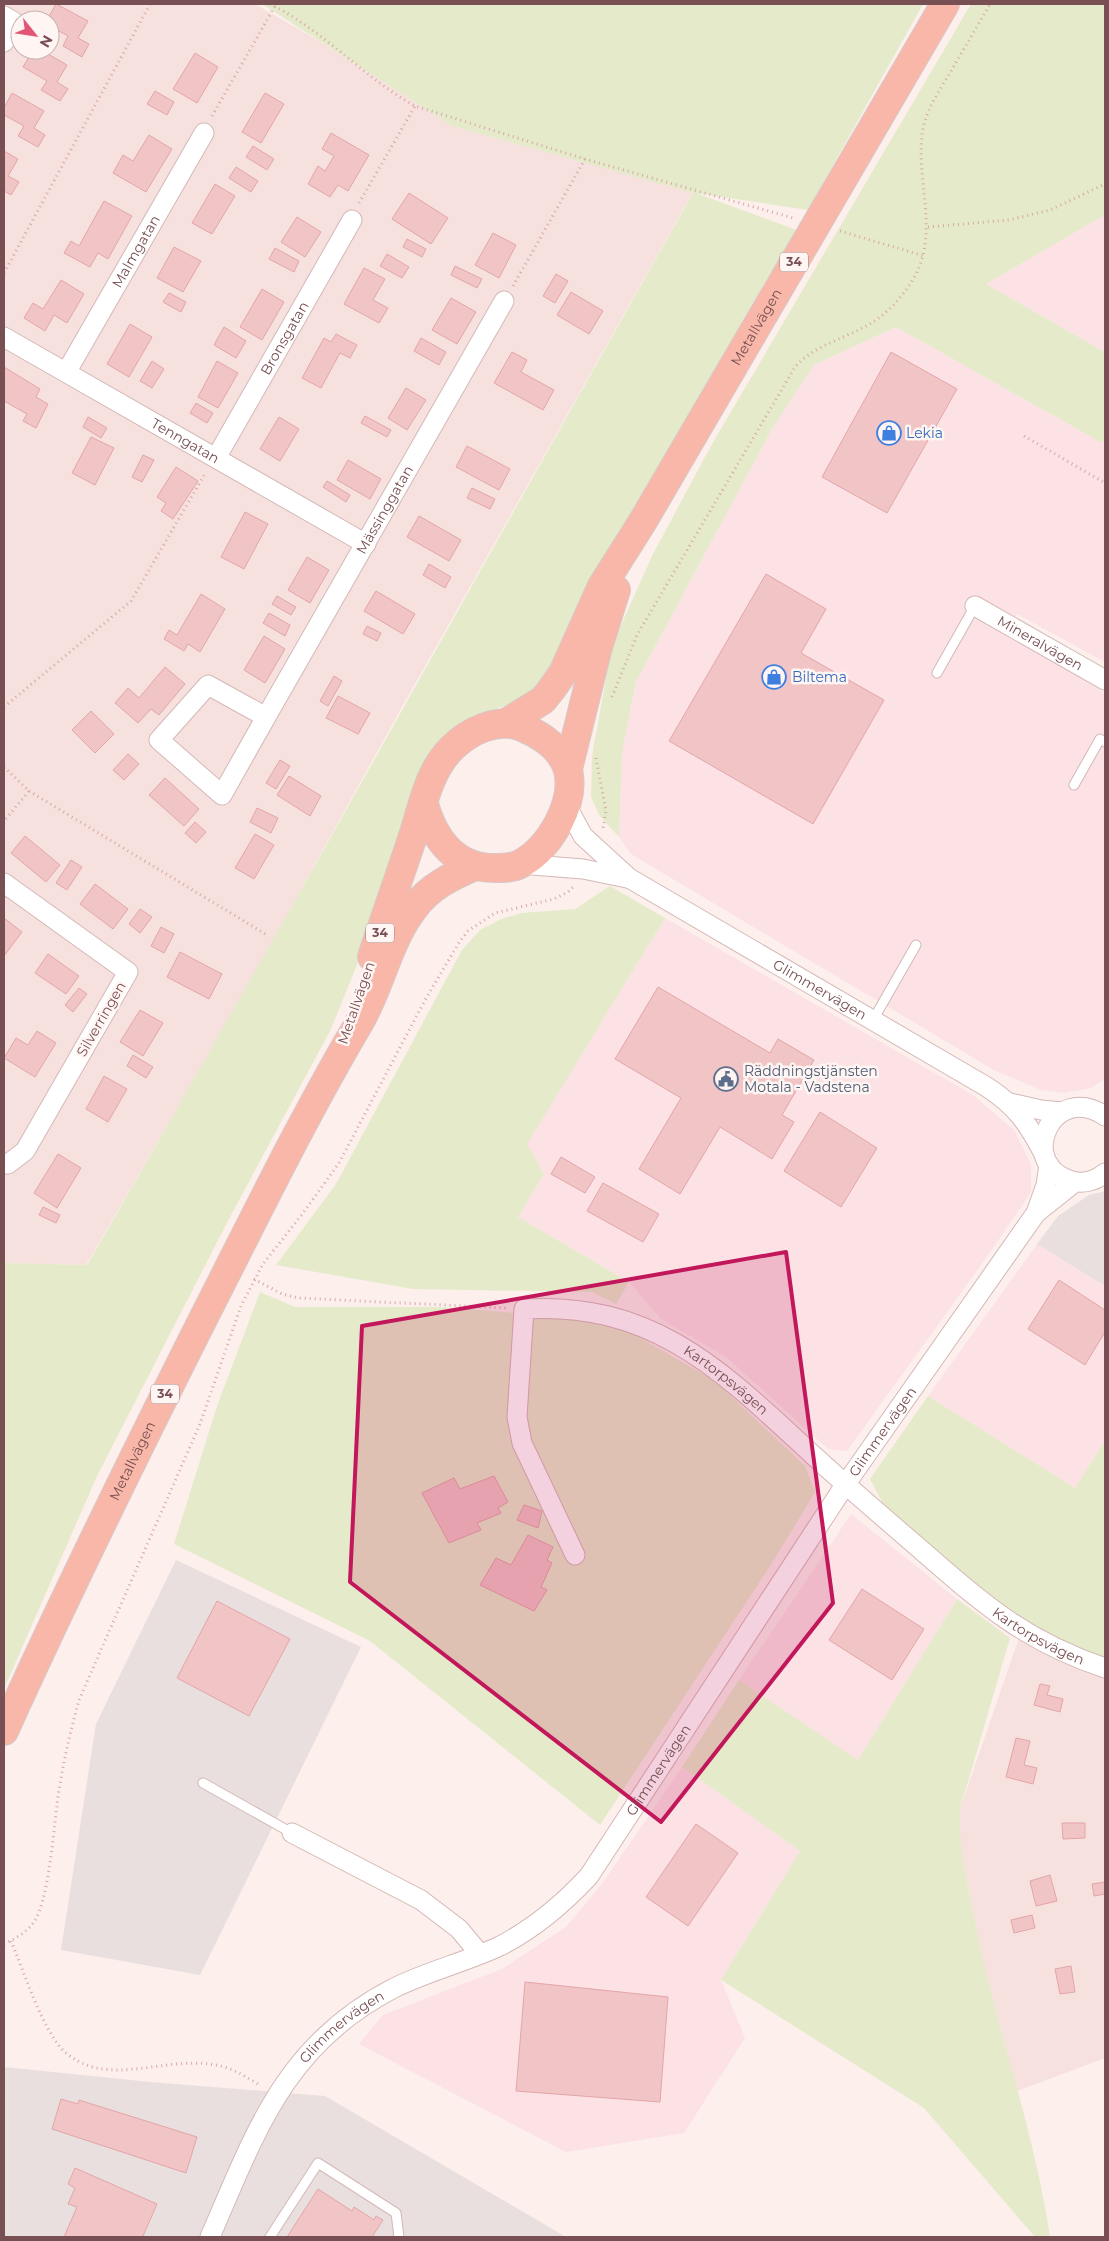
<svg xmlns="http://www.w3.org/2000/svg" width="1109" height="2241" font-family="Montserrat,sans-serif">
<rect width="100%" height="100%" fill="#fcefec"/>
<path fill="#f6e1de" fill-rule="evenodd" d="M4 4H255L319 41 452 126 693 192 403 705 236 1007 86 1265 4 1263ZM20 20H50V50H20Z
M1020 1635 1105 1664V2058L1017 2091 981 1953 958 1837 960 1809Z"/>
<path fill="#fce1e5" d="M1105 215V352L986 284Z
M896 327 1102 443 1105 438V662L1017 614 1005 635 1105 693V1079L1091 1088 1064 1093 1041 1090 994 1070 631 854 619 837 622 753 636 682 772 429 814 365Z
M665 918 973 1095 1014 1130 1031 1164V1192L991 1251 847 1451 828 1449 726 1357 661 1319 629 1282 518 1217 544 1174 526 1144Z
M1037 1244 1105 1286V1441L1075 1488 928 1396Z
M851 1514 957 1599 858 1761 739 1680Z
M682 1767 800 1851 721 1980 745 2038 684 2133 566 2152 359 2044 383 2015 502 1969 566 1927 602 1884Z"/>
<path fill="#e9dfde" d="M1105 1191V1286L1037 1244 1058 1216 1089 1195Z
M176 1560 361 1647 200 1975 61 1950 96 1724Z
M4 2067 150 2082 325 2096 566 2237H4Z"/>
<path fill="#e5ebca" d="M262 4H923L808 210 696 193 799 231 766 280 614 543 551 676 529 696 468 720 382 904 330 1031 230 1217 97 1476 4 1689V1263L87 1265C292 910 491 550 693 193L452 126Z
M971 4H1105V215L986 284 1105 352V438L1102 443 896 327 814 365 772 429 636 682 622 753 619 837 599 815 591 797 592 756 612 645 652 556 712 444Z
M610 886 665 918 527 1144 544 1174 518 1217 629 1282 616 1304 592 1292 413 1289 276 1265 336 1184 462 950 480 930 501 919 521 913 575 909Z
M260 1292 295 1307H441L528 1314 618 1325 715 1381 805 1466 815 1492 774 1560 600 1825 370 1641 174 1544 217 1406Z
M928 1396 1075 1488 1105 1441V1664L1020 1635 900 1536 870 1479Z
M957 1599 1010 1638 960 1809C958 1847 967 1880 974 1917 995 2025 1034 2128 1050 2237H1035L924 2108 721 1980 800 1851 682 1767 739 1680 858 1760Z"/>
<path fill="#f1c5c6" stroke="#e3a5a9" d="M56 4 88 21 78 38 89 44 82 57 63 46 68 36 50 26V20H47Z
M33 50H41L67 65 57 82 68 89 60 101 41 90 47 81 23 67Z
M195 53 218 67 197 103 173 89Z
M155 91 174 102 167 115 147 104Z
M12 93 44 111 34 128 45 135 38 147 18 136 24 126 4 115V108Z
M265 93 284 104 261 143 242 132Z
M331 133 369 155 348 191 338 185 330 197 308 184 318 166 325 171 334 156 322 149Z
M149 135 172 149 146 192 113 173 123 155 133 161Z
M253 146 274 159 267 170 246 157Z
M4 151 18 159 8 176 19 182 11 195 4 191Z
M236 167 258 181 251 192 229 178Z
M215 184 235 196 212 234 192 223Z
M409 193 448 218 431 244 392 219Z
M104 201 132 216 108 259 98 253 90 267 64 253 71 241 79 246Z
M297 217 321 232 305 257 281 242Z
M493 233 516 245 499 278 475 265Z
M407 239 426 249 422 257 403 247Z
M174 247 201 261 183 292 157 278Z
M275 248 299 261 294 272 269 259Z
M387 254 409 267 402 278 380 266Z
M455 266 482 279 477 288 451 275Z
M364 268 385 279 373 300 388 308 379 323 344 304Z
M556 274 568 281 555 303 543 296Z
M61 280 84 294 67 323 54 315 45 331 24 318 33 303 43 309Z
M262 289 284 302 262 340 240 327Z
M571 292 603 311 589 334 557 315Z
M169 293 186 302 181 312 163 302Z
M451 298 476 312 457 344 432 330Z
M130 324 152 337 129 377 107 364Z
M224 327 246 341 236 358 214 345Z
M336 334 357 345 350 358 340 353 321 388 302 378 324 338 331 342Z
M421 338 446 352 439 365 414 351Z
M512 352 527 360 521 372 554 390 543 410 494 383Z
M891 352 957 389 887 513 822 477Z
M152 361 164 369 152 388 140 381Z
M217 361 238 373 218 408 198 397Z
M4 367 40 389 36 397 48 404 36 428 23 421 27 414 4 401Z
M406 388 426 400 407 430 388 418Z
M196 403 213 413 207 423 190 413Z
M365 416 391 430 387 437 361 423Z
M88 417 107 428 101 438 83 427Z
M279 417 299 429 280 461 260 449Z
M91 437 114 448 95 485 72 473Z
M467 446 510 469 499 490 456 467Z
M143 455 154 460 142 482 132 477Z
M348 460 381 479 370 499 337 480Z
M176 467 198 481 173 519 161 511 166 503 157 497Z
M327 481 350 495 346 502 323 487Z
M472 488 495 499 490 509 467 498Z
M245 512 268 524 244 569 221 557Z
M419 516 461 540 449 561 407 537Z
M307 557 329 570 310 603 288 590Z
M429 564 451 577 445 588 423 575Z
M766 574 826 609 801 653 884 700 813 824 669 741Z
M376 591 415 614 403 634 364 611Z
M201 594 225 609 200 652 188 644 184 651 164 639 169 630 177 635Z
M277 596 296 607 291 615 272 604Z
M269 613 290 625 285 636 263 623Z
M367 626 381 633 377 641 363 634Z
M264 636 285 649 265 683 244 670Z
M165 667 185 684 159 715 151 709 138 723 115 703 128 688 139 698Z
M334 676 342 681 328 706 320 701Z
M338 696 370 713 358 734 326 718Z
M91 711 114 734 95 753 72 730Z
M128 754 139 764 124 780 113 770Z
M280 760 290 766 276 789 266 783Z
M289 776 321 796 310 816 277 795Z
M165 778 199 809 184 826 149 795Z
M257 808 278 818 271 833 250 822Z
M195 822 206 832 196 843 185 833Z
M255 834 274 845 254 879 235 868Z
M25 836 60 865 46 882 11 853Z
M71 860 82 867 67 890 56 883Z
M95 884 128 909 113 929 80 904Z
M140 909 152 917 140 933 129 924Z
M4 918 22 932 4 956Z
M161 927 174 934 164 953 151 946Z
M180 952 222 974 209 999 167 977Z
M48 954 79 976 66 994 35 973Z
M658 987 770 1053 778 1039 814 1060 782 1115 794 1122 772 1159 720 1127 680 1194 639 1169 681 1098 615 1059Z
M79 988 87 994 73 1012 65 1005Z
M140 1010 163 1023 143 1056 120 1042Z
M37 1031 56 1043 35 1077 4 1058 16 1038 28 1045Z
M133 1055 153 1067 146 1078 127 1066Z
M104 1076 127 1089 108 1122 86 1109Z
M820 1112 877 1148 841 1207 784 1171Z
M58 1154 81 1168 57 1208 34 1193Z
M561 1157 595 1177 585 1193 551 1174Z
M603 1183 659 1214 643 1242 587 1211Z
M43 1207 60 1215 56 1223 39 1215Z
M1059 1280 1105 1310V1332L1085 1365 1028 1329Z
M494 1476 508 1502 498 1508 501 1513 477 1523 481 1530 449 1543 422 1493 454 1478 460 1489Z
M524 1505 542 1511 538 1528 517 1520Z
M528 1535 553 1547 547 1560 552 1563 541 1587 547 1590 534 1611 480 1585 496 1558 511 1565Z
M862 1589 924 1629 892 1680 829 1640Z
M217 1601 290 1639 249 1716 177 1678Z
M1040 1684 1050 1686 1047 1695 1063 1699 1060 1712 1034 1705Z
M1016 1738 1030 1741 1024 1765 1037 1768 1033 1784 1006 1777Z
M1062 1823H1085V1838L1063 1839Z
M696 1824 738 1853 688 1926 646 1897Z
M1050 1875 1057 1901 1036 1906 1030 1881Z
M1105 1882V1896V1894L1094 1896 1092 1884Z
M1032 1915 1035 1928 1014 1933 1011 1920Z
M1071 1966 1075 1992 1060 1994 1055 1969Z
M525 1982 668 1997 660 2102 516 2091Z
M61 2099 78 2104 79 2100 197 2137 186 2173 52 2129Z
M75 2168 157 2204 143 2236 147 2237H64L77 2207 68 2204 75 2188 68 2184Z
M318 2189 352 2211 354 2207 374 2220 376 2216 383 2220 372 2237H287Z"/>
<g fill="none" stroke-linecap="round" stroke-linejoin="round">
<g stroke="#d4b8b7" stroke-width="11">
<path id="lane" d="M937 673 975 606
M1074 785 1100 739 1105 742
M873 1020 916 945
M203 1783 292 1833
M270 2237 318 2163 396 2213 399 2237"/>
</g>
<g stroke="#d4b8b7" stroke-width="21">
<g id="street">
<path d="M4 16 14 22 4 42"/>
<path id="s1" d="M4 337 366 544"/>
<path id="s2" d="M67 371 204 133"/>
<path id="s3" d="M216 458 352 220"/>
<path id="s4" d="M975 606 1105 680"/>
<path id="s5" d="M266 717 222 795 159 740 208 685 266 717 504 301"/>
<path id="s6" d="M565 803 583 836 629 878 987 1087C1017 1107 1027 1122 1044 1154"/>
<path d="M520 864 583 869 627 878"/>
<path d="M4 883 128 972 25 1151 8 1164H4"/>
<path d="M1010 1103 1041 1110 1062 1112"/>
<path d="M1105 1116C1053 1081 1016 1162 1069 1180 1082 1185 1095 1181 1105 1173"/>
<path d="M1036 1213 1075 1182"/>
<path id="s7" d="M575 1555 522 1443 517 1417 524 1309C655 1301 724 1373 814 1456 848 1487 884 1518 919 1548 982 1603 1024 1641 1105 1668"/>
<path d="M292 1833 421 1900 459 1929 479 1953"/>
<path id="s8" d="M210 2237C256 2131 285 2044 394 1988 428 1971 466 1962 500 1946 533 1929 564 1903 589 1876L845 1485 1036 1213 1046 1185 1049 1165"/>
</g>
</g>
<g stroke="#d6cacb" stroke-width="30">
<g id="primary">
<path id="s9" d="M506 723 543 700 551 690 563 673 602 586 643 521 945 4"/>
<path d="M568 769 598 647 616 590"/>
<path d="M372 957C385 917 399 878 412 839 422 809 428 772 451 749 469 731 497 717 522 727 541 735 562 749 568 770 576 803 550 847 522 863 514 868 505 868 496 868 456 869 434 839 424 804"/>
<path id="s10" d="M4 1731C67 1592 135 1454 204 1317 254 1219 302 1120 358 1025 380 989 388 941 414 908 429 887 452 876 475 866"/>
</g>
</g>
<path stroke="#d7a7a9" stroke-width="3" stroke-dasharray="1 4" stroke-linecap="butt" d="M270 4C323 30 363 77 415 106L585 159 793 218
M212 116 275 6
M359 203 415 106
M928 227 1009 220 1050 210 1105 184
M840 231 924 256
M4 273 150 4
M513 286 585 159
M1024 436 1105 483
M612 697 637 635 795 367C816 343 850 338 876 320 890 310 901 298 910 284 944 235 912 177 924 124 929 106 940 89 950 73 963 50 977 27 990 4
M4 707 131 601 206 472
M596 758 606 811 603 828
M4 767 29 791 4 821
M29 791 267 935
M254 1279 282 1294 298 1298 507 1308
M11 1941C23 1969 44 2035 66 2053 117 2096 187 2039 246 2077 251 2080 258 2083 260 2087
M4 1944C15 1939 27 1932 34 1922 50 1898 54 1821 59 1790 64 1759 71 1729 79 1700L200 1424 241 1306 263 1264 303 1213 339 1163 425 1000 460 941 468 931 495 913 554 899 568 892 573 887"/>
<use href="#lane" stroke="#fff" stroke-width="9"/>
<use href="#street" stroke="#fff" stroke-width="19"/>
<use href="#primary" stroke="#f8b7a8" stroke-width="28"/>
</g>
<path fill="#c2185b" fill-opacity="0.2" stroke="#c2185b" stroke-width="4" stroke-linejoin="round" d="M786 1252 833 1603 661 1822 350 1582 362 1326Z"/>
<defs>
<g id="shop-ring" transform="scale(1.25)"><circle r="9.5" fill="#fff5f3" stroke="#3f7fe0" stroke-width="1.5"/><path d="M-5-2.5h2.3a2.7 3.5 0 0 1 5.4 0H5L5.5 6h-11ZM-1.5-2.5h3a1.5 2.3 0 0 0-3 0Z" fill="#3f7fe0"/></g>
<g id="civic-ring" transform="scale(1.25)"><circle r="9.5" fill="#fff5f3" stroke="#5c6f8a" stroke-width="1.5"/><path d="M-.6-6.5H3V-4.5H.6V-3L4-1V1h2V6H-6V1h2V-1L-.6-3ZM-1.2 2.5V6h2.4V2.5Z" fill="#5c6f8a"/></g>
</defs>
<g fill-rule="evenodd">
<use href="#shop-ring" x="889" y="433"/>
<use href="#shop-ring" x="774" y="677"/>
<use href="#civic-ring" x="726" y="1079"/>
</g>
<g text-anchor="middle" stroke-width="5" stroke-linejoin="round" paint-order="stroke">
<g fill="#fff5f3" stroke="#a08182" stroke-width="1">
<rect x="780" y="252.5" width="28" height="19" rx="4"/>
<rect x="366" y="923.5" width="28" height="19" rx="4"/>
<rect x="151" y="1384.5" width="28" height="19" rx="4"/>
</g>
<g font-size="12" font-weight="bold" fill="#784f52">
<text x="794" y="266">34</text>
<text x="380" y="937">34</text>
<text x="165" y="1398">34</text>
</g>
<g font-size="14" fill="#784f52" stroke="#fff5f3">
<text dy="5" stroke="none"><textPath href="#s2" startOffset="138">Malmgatan</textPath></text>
<text dy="5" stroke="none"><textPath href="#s9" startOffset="474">Metallvägen</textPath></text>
<text dy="5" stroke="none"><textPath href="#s3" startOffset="138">Bronsgatan</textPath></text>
<text dy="5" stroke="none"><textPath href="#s1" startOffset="209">Tenngatan</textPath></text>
<text dy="5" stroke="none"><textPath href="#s5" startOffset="552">Mässinggatan</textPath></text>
<text dy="5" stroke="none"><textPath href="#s4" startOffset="75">Mineralvägen</textPath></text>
<text dy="5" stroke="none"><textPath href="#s6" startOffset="321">Glimmervägen</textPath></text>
<text transform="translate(356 1003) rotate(-71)" y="5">Metallvägen</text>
<text transform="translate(101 1019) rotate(-60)" y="5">Silverringen</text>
<text dy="5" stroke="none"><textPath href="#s7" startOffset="479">Kartorpsvägen</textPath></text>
<text dy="5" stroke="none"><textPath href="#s8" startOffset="1078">Glimmervägen</textPath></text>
<text dy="5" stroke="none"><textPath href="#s10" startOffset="299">Metallvägen</textPath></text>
<text dy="5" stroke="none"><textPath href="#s7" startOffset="884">Kartorpsvägen</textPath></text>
<text dy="5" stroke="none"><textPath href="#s8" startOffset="672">Glimmervägen</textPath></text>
<text dy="5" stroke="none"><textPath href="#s8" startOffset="252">Glimmervägen</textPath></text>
</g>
<g font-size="14" fill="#366cbe" stroke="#fff5f3" text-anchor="start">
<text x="906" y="438">Lekia</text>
<text x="792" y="682">Biltema</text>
</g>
<g font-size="14" fill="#4e5e75" stroke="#fff5f3" text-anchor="start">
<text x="744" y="1076">Räddningstjänsten<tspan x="744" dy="16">Motala - Vadstena</tspan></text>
</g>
</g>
<rect width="1109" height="2241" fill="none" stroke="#784f52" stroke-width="10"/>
<g transform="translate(35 35) rotate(120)"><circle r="24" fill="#fff5f3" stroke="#c9b3b3"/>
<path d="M0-4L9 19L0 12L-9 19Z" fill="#e15775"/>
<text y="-8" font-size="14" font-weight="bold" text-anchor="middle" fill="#784f52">N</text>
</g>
</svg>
